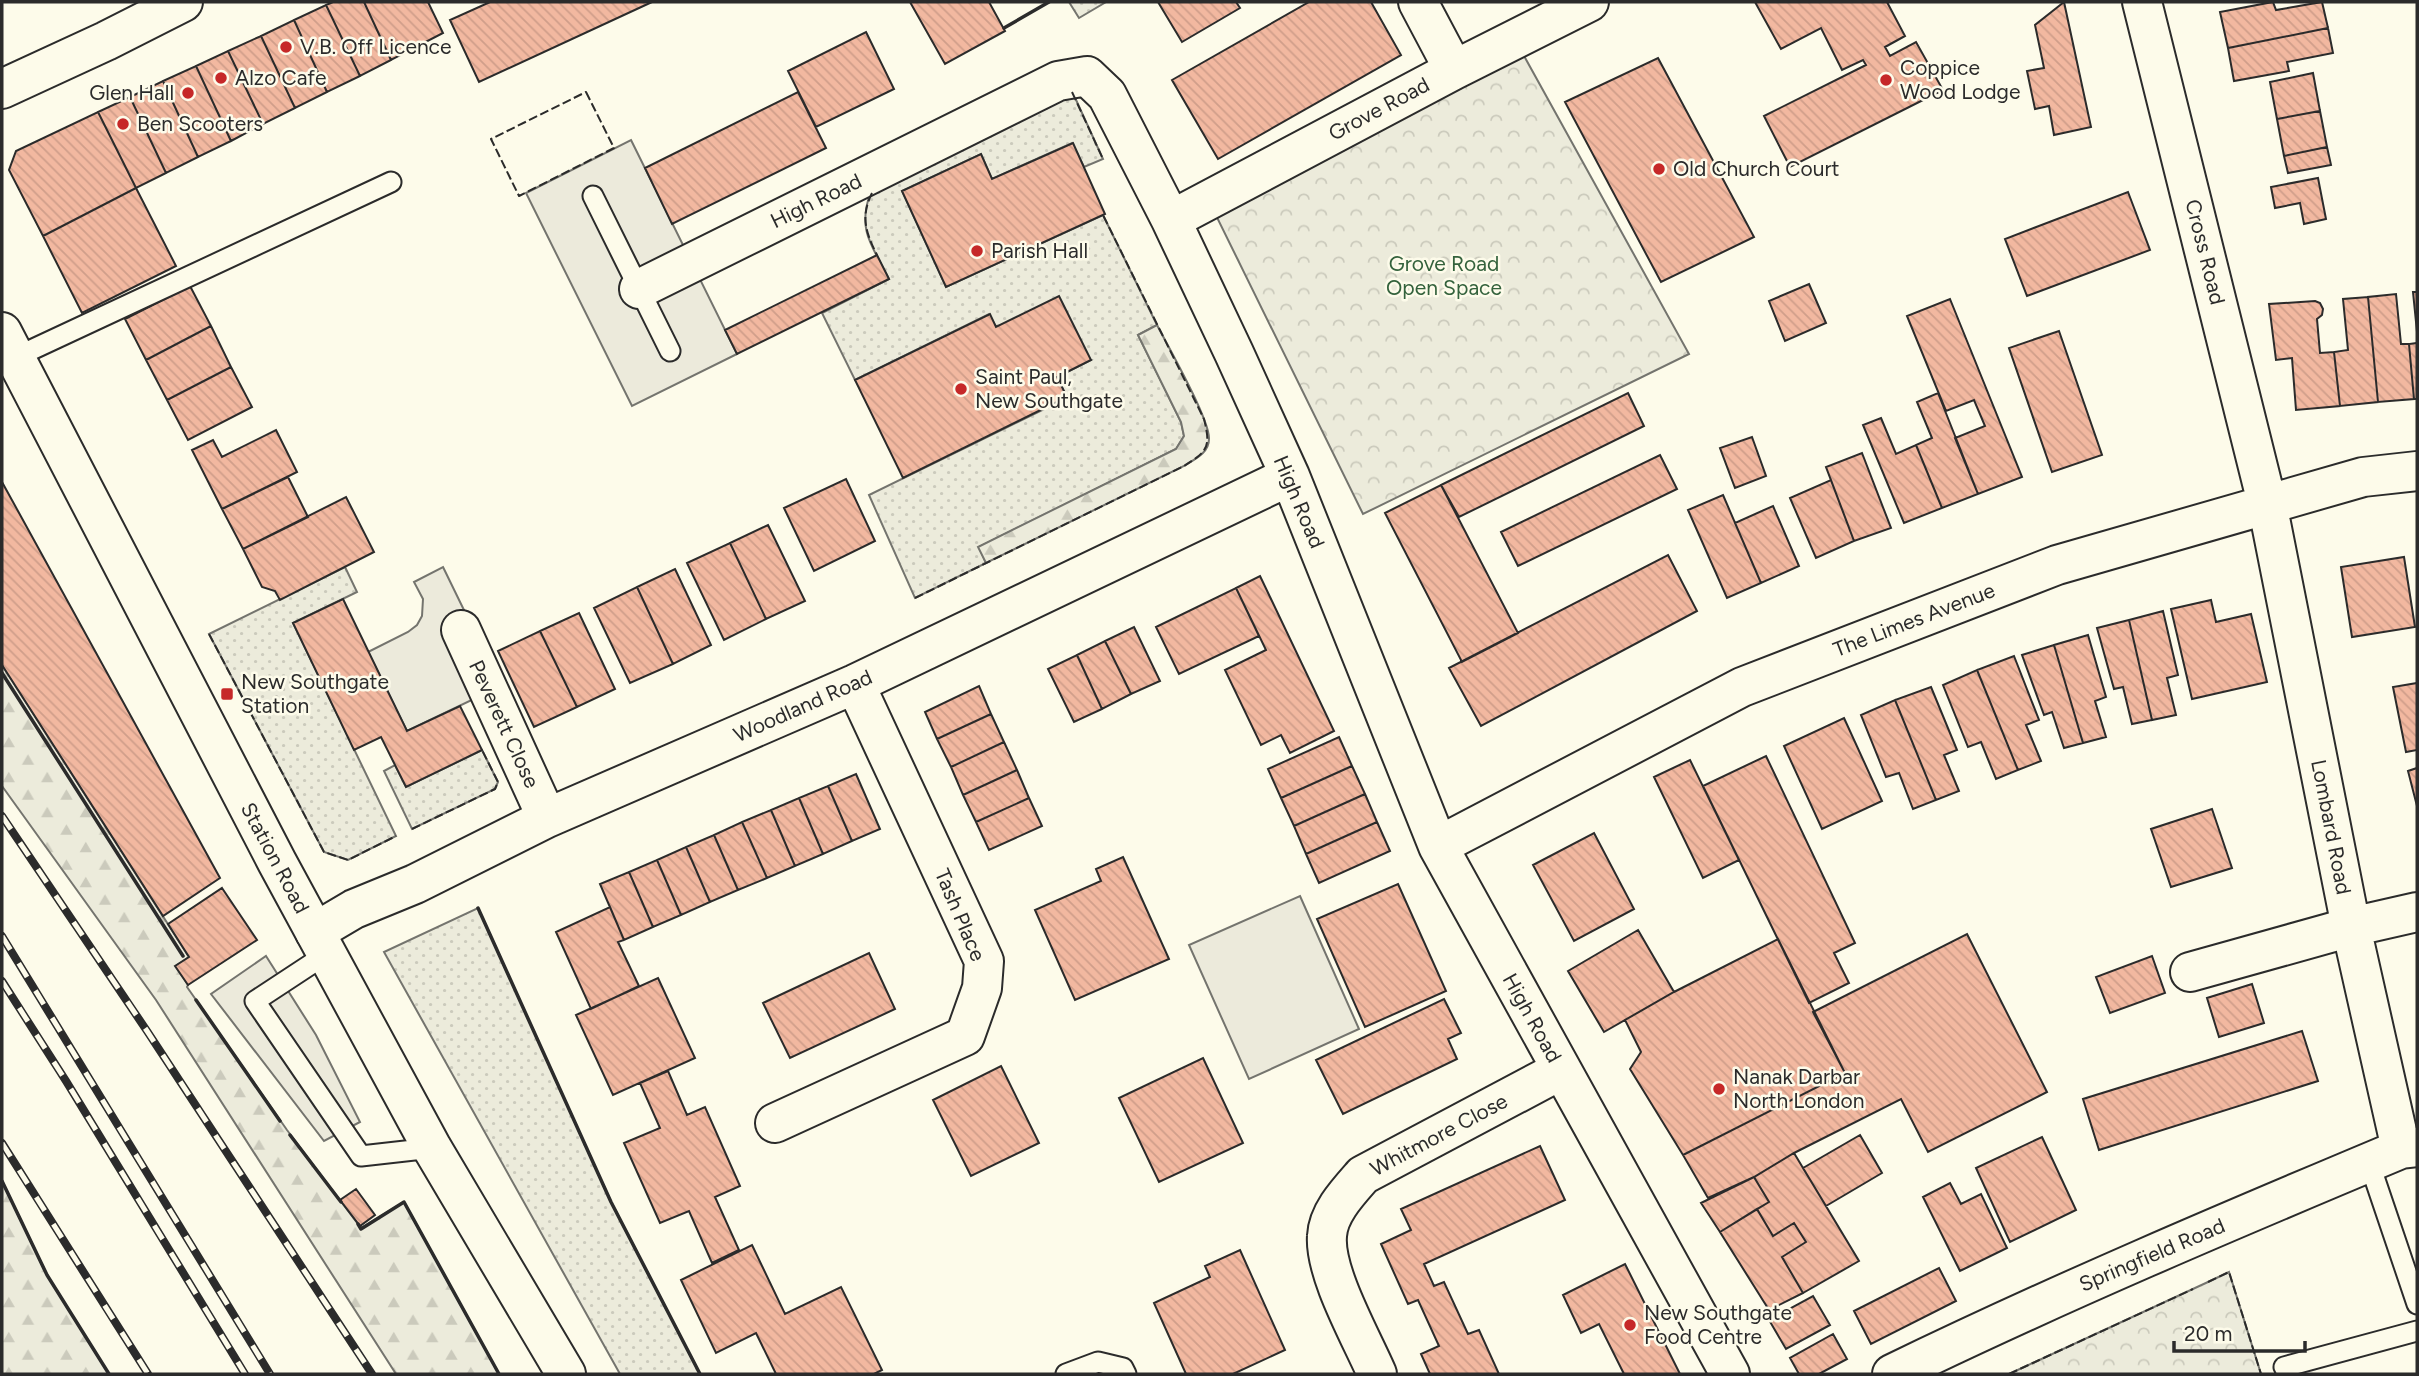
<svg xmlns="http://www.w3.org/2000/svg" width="2419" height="1376" font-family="Figtree,sans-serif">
<defs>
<pattern id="grass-dots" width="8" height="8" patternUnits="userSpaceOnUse" patternTransform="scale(1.75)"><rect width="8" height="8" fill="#ecebdb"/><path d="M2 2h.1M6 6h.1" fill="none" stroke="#cbcabc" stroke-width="1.8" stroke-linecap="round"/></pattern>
<pattern id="forest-firs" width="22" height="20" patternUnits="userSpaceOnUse" patternTransform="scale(1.75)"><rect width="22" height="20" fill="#ecebdb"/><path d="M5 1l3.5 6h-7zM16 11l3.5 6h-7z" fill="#cbcabc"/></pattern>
<pattern id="park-crowns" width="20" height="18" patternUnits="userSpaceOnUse" patternTransform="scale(1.75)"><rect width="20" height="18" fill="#ecebdb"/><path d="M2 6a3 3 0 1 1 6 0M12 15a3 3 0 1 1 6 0" fill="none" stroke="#cbcabc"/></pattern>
<pattern id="building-back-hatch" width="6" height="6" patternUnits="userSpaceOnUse" patternTransform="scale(1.75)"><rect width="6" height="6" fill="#f2b8a0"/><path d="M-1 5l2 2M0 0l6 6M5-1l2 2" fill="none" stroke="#d09e8a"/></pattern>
</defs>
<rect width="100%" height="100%" fill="#fdfbea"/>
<path fill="url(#grass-dots)" stroke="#74746e" stroke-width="2" d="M1069 2H1106L1079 18Z
M1072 91 1103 159 1084 167 1072 143 992 179 981 154 902 191 946 287 1103 215 1157 325 1138 335 1181 422 1184 436 1176 449 979 547 986 563 915 598 869 495 1067 398 1057 377 1091 360 996 327 989 314 855 380 822 313 889 279C873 247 857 231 870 194Z
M345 567 357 592 293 623 396 836 348 860 324 852 209 634Z
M482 750 498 782 495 789 412 829 384 771 395 765 406 787Z
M478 908 611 1202 700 1374H620L384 952Z"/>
<path fill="url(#forest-firs)" stroke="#74746e" stroke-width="2" d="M1157 325C1168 346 1210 420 1209 439 1209 453 1195 459 1184 466L986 563 978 547 1176 449 1184 436 1181 422 1138 335Z
M2 665 189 957 176 966 188 985 187 987 287 1130 361 1228 404 1202 499 1374H396L156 1000 2 786Z
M2 1181 47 1275 109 1374H2Z"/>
<path fill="url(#park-crowns)" stroke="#74746e" stroke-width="2" d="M1513 36 1689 354 1363 514 1203 189Z
M2229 1272 2261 1374H2009L2208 1282Z"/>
<path fill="#eceadb" stroke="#74746e" stroke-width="2" d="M631 140 737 354 632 406 526 193Z
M443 567 501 686 407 731 368 652 408 632 417 625 422 616 423 599 414 582Z
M1300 896 1359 1029 1249 1079 1189 945Z
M266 956 316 1035 360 1122 324 1141 211 994Z"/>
<path fill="url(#building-back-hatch)" stroke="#2b2b2b" stroke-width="2" d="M333 2H364L391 60 360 76 326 5Z
M364 2H428L443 33 391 60Z
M490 2H652L479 82 450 20Z
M910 2H989L1005 31 945 64Z
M1158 2H1236L1240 8 1182 42Z
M1309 2H1371L1401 55 1218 159 1172 80Z
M1755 2H1887L1905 36 1885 47 1890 56 1916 42 1943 90 1790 167 1764 116 1866 65 1863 60 1842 70 1821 28 1781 49Z
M2064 2 2091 127 2054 135 2049 106 2035 109 2027 71 2044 68 2035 25Z
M2273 2 2276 10 2322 2 2328 28 2228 48 2220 12Z
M326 5 360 76 327 92 294 20Z
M294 20 327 92 295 108 261 36Z
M2328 28 2333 53 2287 62 2289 71 2234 81 2228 48Z
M866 32 894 89 816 127 788 71Z
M261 36 295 108 263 124 228 51Z
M228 51 263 124 231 141 196 66Z
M1658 58 1754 237 1661 282 1565 102Z
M196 66 231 141 198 157 163 81Z
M2313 73 2320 111 2277 119 2270 82Z
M163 81 198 157 166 173 130 97Z
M798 92 826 148 672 224 645 168Z
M130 97 166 173 136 188 98 112Z
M2320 111 2327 147 2284 156 2277 119Z
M98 112 136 188 43 236 9 170 16 151Z
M1073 143 1105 214 946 287 902 191 981 154 992 179Z
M2327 147 2331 165 2288 173 2284 156Z
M2318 178 2326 219 2304 224 2300 203 2275 208 2271 187Z
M136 188 176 266 82 313 43 236Z
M2128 192 2150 250 2027 296 2005 239Z
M877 255 889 279 737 354 725 330Z
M1809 284 1826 323 1785 341 1769 301Z
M190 286 211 326 146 360 125 319Z
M2413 292H2417V332Z
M2396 294 2401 344H2409L2414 399 2378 402 2368 297Z
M1059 296 1091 360 1057 377 1067 397 903 478 855 380 990 314 996 327Z
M2368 297 2378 402 2340 406 2334 352 2348 350 2343 299Z
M1950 299 2022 477 1978 494 1955 438 1985 426 1974 400 1946 411 1907 316Z
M2315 301 2320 303 2323 309 2322 315 2317 319 2320 353 2334 352 2340 406 2296 410 2292 358 2276 360 2269 304Z
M211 326 231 367 167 400 146 360Z
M2059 331 2102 455 2052 472 2009 348Z
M2417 343V399H2414L2409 344Z
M231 367 252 407 188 440 167 400Z
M1628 393 1644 426 1459 517 1441 485Z
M1938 393 1978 494 1942 508 1916 445 1932 438 1917 402Z
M1881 418 1896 454 1916 445 1942 508 1904 523 1863 425Z
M276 430 297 472 222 509 192 450 213 440 222 457Z
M1752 437 1766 476 1735 488 1720 448Z
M1862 453 1891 528 1854 541 1826 467Z
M1660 455 1677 489 1518 566 1501 532Z
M288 477 308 517 243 549 222 509Z
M846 479 875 541 814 571 784 508Z
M1831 480 1854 541 1816 558 1790 498Z
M2 482 220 878 163 916 2 665Z
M1441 485 1518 633 1462 662 1385 513Z
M1723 495 1761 583 1727 598 1688 510Z
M346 497 374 552 280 600 275 591 262 587 243 549Z
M1773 506 1799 566 1761 583 1735 523Z
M768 525 805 601 766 619 730 543Z
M730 543 766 619 724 640 687 563Z
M1668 555 1697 611 1481 726 1449 668Z
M2404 557 2415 627 2352 637 2341 567Z
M675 569 711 645 673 664 637 587Z
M1260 576 1334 731 1290 753 1281 735 1261 745 1225 670 1266 650 1236 588Z
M637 587 673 664 630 683 594 608Z
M1236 588 1259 636 1179 674 1156 627Z
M343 599 407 731 460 706 482 750 406 787 381 737 354 750 293 623Z
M2211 600 2216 622 2251 614 2267 682 2192 699 2171 609Z
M2163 611 2178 675 2167 678 2176 715 2152 720 2129 620Z
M579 613 615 689 577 707 540 631Z
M2129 620 2152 720 2132 724 2123 687 2114 689 2097 628Z
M1134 627 1160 681 1131 694 1105 641Z
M540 631 577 707 534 727 498 651Z
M2088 635 2106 697 2095 701 2106 737 2083 743 2054 645Z
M1105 641 1131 694 1102 709 1077 655Z
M2054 645 2083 743 2064 748 2052 712 2044 715 2022 655Z
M1077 655 1102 709 1074 722 1048 669Z
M2014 656 2039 720 2026 725 2041 761 2018 770 1977 670Z
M1977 670 2018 770 1996 779 1981 742 1968 747 1943 685Z
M2417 683V750L2406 752 2393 687Z
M979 686 991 714 937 739 925 712Z
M1931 687 1957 750 1944 755 1959 791 1936 800 1895 700Z
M1895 700 1936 800 1913 809 1899 773 1886 777 1861 715Z
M991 714 1004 742 951 767 937 739Z
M1844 718 1882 801 1822 829 1784 746Z
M1339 737 1352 766 1281 798 1268 769Z
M1004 742 1017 770 963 795 951 767Z
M1766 756 1855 943 1834 953 1849 983 1809 1003 1703 786Z
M1690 760 1739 860 1703 878 1654 777Z
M1352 766 1365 794 1294 826 1281 798Z
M2417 768V806L2408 771Z
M1017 770 1029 798 976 822 963 795Z
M856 774 880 829 852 841 828 786Z
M828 786 852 841 823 854 799 798Z
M1365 794 1377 822 1306 854 1294 826Z
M799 798 823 854 795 866 771 810Z
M1029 798 1042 826 989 850 976 822Z
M2212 809 2232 868 2171 887 2151 829Z
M771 810 795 866 767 878 742 822Z
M742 822 767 878 738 890 714 835Z
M1377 822 1390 851 1319 883 1306 854Z
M1594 833 1634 909 1574 941 1533 865Z
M714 835 738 890 710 902 686 847Z
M686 847 710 902 681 915 657 860Z
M1123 857 1169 959 1075 1000 1035 910 1101 881 1096 869Z
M657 860 681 915 653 927 629 872Z
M629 872 653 927 624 940 600 884Z
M1398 884 1446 991 1365 1027 1317 919Z
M222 888 257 940 188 985 175 966 189 957 168 924Z
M610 907 624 940 618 942 639 986 591 1009 556 932Z
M1638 930 1674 992 1604 1032 1568 971Z
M1967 934 2047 1092 1928 1152 1901 1099 1794 1153 1754 1177 1708 1198 1683 1155 1845 1073 1813 1012Z
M1778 939 1845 1073 1683 1155 1630 1069 1641 1052 1625 1020 1674 992Z
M869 953 895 1009 790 1058 763 1003Z
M2152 956 2165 993 2110 1013 2096 977Z
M658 978 695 1058 613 1095 576 1015Z
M2252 984 2264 1023 2219 1037 2207 998Z
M1444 999 1461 1033 1448 1039 1457 1059 1343 1114 1316 1060Z
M2302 1031 2318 1081 2099 1150 2083 1099Z
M1203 1058 1243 1143 1159 1182 1119 1098Z
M1001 1066 1039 1143 971 1176 933 1100Z
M668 1071 687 1115 705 1107 740 1186 715 1197 739 1250 712 1263 689 1211 660 1223 624 1143 660 1128 640 1083Z
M1860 1135 1882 1173 1826 1206 1803 1168Z
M2042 1137 2076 1210 2010 1242 1976 1168Z
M1540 1146 1565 1200 1424 1264 1434 1286 1444 1282 1468 1334 1479 1330 1499 1374H1430L1421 1354 1439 1346 1418 1300 1408 1304 1381 1244 1411 1230 1401 1209Z
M1794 1153 1859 1261 1803 1293 1782 1257 1806 1242 1794 1223 1773 1236 1757 1209 1769 1202 1754 1177Z
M1754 1177 1769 1202 1720 1232 1701 1203Z
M1950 1183 1961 1204 1981 1194 2007 1248 1960 1271 1923 1197Z
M356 1189 375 1215 360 1226 340 1200Z
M1757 1209 1773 1236 1794 1223 1806 1242 1782 1257 1803 1293 1769 1310 1720 1232Z
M752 1245 785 1314 841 1287 882 1370 874 1374H776L756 1333 716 1353 681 1280Z
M1240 1250 1285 1350 1233 1374H1186L1154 1303 1210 1277 1205 1266Z
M1625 1264 1680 1374H1624L1599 1324 1581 1333 1563 1295Z
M1939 1268 1956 1301 1871 1344 1854 1311Z
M1813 1296 1830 1325 1786 1349 1769 1320Z
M1833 1334 1847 1359 1819 1374H1799L1790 1358Z"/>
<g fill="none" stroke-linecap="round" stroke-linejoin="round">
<g stroke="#2b2b2b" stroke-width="23">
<path id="lane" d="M593 196 670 351
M14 358 391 182
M328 953 255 1001 361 1156 432 1148
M2369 1162 2417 1304
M2284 1367 2417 1331
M1066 1374 1098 1362 1123 1368 1126 1374"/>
</g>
<g stroke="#2b2b2b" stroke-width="42">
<path id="street" d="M1418 2 1454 70
M2142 2 2267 503 2351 927 2401 1149
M1171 220 1454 70 1589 2
M639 289 1058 81 1087 76 1107 95 1171 220 1234 353 1290 476 1438 846 1730 1374
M461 630 547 818
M1438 846 1742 687 2057 565 2363 477 2417 471
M315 932 354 909 415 884 547 818 855 684 1290 476
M2190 972 2351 927 2417 912
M775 1123 965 1036 982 988 984 961 855 684
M1377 1374C1362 1339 1324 1273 1327 1236 1328 1213 1348 1192 1363 1175L1561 1070
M1892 1374C2059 1293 2229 1221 2401 1149L2417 1147"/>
</g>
<g stroke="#2b2b2b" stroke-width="42">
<path id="primary" d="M2 89 106 41 183 2
M2 332 277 862 432 1148 566 1374"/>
</g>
<use href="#lane" stroke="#fdfbea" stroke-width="19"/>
<use href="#street" stroke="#fdfbea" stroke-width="38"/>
<use href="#primary" stroke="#fdfbea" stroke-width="38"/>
<g stroke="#2b2b2b" stroke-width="8">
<path id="rail" d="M2 816 147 1031 372 1374
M2 936 270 1374
M2 981 66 1081 245 1374
M2 1143 148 1374"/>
</g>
<use href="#rail" stroke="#fdfbea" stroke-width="5" stroke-dasharray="16" stroke-linecap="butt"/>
<path stroke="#2b2b2b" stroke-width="2" stroke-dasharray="9 3.5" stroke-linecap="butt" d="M586 92 614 148 519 196 491 139Z
M1072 92 1103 159
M872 193C860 217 866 233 877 255
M915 598 1184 466C1208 451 1211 447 1204 419L1103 215
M209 634 324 852 348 860 396 836
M412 829 495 789 498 782 482 750
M2208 1282 2229 1272 2261 1374
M2009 1374 2193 1289"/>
<path stroke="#2b2b2b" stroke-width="3.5" d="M1004 28 1049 2
M2 673 183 956
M478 908 611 1202 700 1374
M196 1000 280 1121
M290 1135 341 1202
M2 1181 47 1275 109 1374
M358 1224 361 1229 404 1202 499 1374"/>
</g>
<g fill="#c62828" stroke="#fdfbea" stroke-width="2.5">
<circle cx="286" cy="47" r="7"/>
<circle cx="221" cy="78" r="7"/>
<circle cx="1886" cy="80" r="7"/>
<circle cx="188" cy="93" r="7"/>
<circle cx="123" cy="124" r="7"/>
<circle cx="1659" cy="169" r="7"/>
<circle cx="977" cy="251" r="7"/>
<circle cx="961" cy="389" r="7"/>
<rect x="220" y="687" width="14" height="14" rx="3.5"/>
<circle cx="1719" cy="1089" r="7"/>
<circle cx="1630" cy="1325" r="7"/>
</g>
<g text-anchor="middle" stroke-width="5" stroke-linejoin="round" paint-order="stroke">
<g font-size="21" fill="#2b2b2b" stroke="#fdfbea" text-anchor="start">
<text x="300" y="54">V.B. Off Licence</text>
<text x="1900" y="75">Coppice<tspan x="1900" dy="24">Wood Lodge</tspan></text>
<text x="235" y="85">Alzo Cafe</text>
<text x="174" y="100" text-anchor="end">Glen Hall</text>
<text x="137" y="131">Ben Scooters</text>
<text x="1673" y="176">Old Church Court</text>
<text x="991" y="258">Parish Hall</text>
<text x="975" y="384">Saint Paul,<tspan x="975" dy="24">New Southgate</tspan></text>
<text x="241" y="689">New Southgate<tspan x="241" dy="24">Station</tspan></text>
<text x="1733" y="1084">Nanak Darbar<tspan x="1733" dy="24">North London</tspan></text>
<text x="1644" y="1320">New Southgate<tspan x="1644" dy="24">Food Centre</tspan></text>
</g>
<g font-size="21" fill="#2b2b2b" stroke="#fdfbea">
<text transform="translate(1379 109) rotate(-28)" y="7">Grove Road</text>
<text transform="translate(816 201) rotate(-26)" y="7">High Road</text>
<text transform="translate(2205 252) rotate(76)" y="7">Cross Road</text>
<text transform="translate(1299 502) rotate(67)" y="7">High Road</text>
<text transform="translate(1914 620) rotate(-21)" y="7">The Limes Avenue</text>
<text transform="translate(803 706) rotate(-24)" y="7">Woodland Road</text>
<text transform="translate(504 724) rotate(65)" y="7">Peverett Close</text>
<text transform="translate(2331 827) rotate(79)" y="7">Lombard Road</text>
<text transform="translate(275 858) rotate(62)" y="7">Station Road</text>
<text transform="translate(960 915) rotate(67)" y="7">Tash Place</text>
<text transform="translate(1532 1018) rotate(61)" y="7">High Road</text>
<text transform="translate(1439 1135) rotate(-28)" y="7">Whitmore Close</text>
<text transform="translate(2152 1255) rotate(-23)" y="7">Springfield Road</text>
</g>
<g font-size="21" fill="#34623c" stroke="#fdfbea">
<text x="1444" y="271">Grove Road<tspan x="1444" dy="24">Open Space</tspan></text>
</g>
</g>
<rect width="2419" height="1376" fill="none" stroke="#2b2b2b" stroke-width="7"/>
<path d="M2174 1341v10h131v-10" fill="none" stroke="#2b2b2b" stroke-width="3.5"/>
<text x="2184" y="1341" font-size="21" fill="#2b2b2b" stroke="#fdfbea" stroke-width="5" paint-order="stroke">20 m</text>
</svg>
